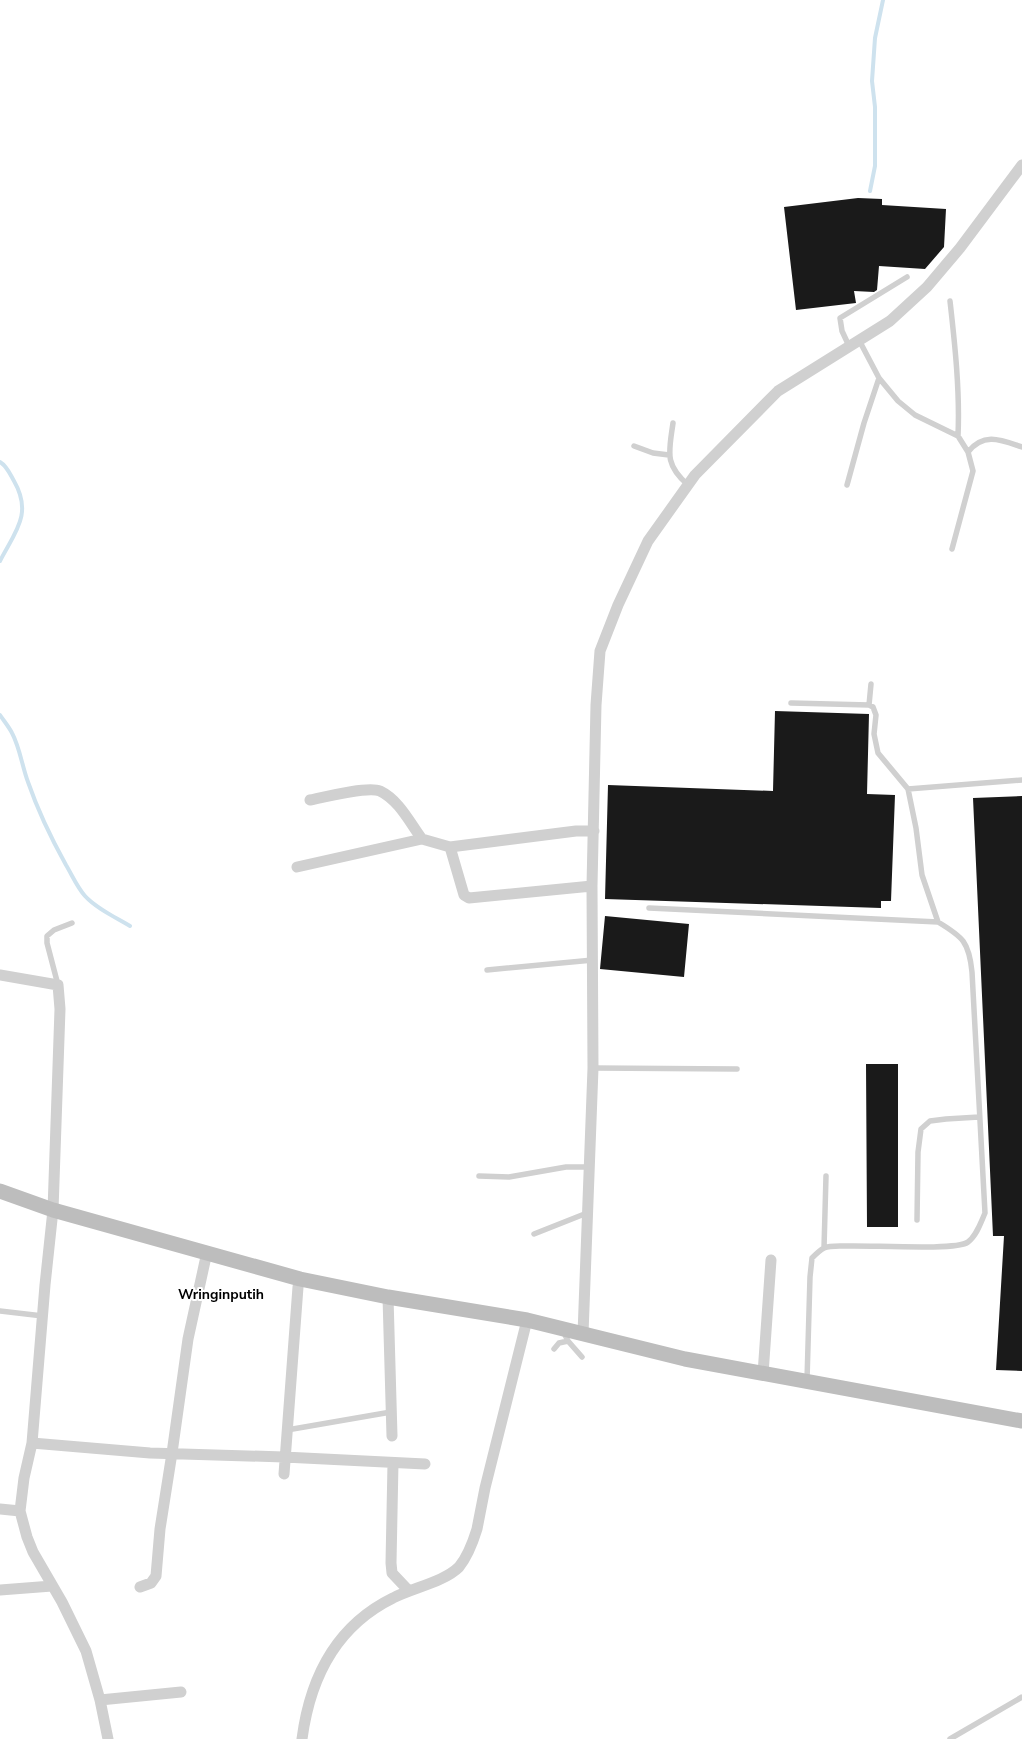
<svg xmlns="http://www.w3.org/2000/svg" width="1022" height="1739" font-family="'Nunito Sans',sans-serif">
<rect width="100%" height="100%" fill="#fff"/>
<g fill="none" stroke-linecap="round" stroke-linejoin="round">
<path stroke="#cee2ee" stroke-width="4" d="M870 191 875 166V107L872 81 875 38 883 0
M0 462C7 466 10 474 14 481 33 514 15 532 0 561
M0 715C4 721 9 727 12 733 20 748 22 766 28 782 38 811 51 838 66 865 72 875 77 887 85 896 97 909 115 917 130 926"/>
</g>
<path fill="#1a1a1a" d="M858 198 882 199V205L946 209 944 247 925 269 879 266 877 290 874 292 854 291 856 303 796 310 784 207Z
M775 711 869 714 867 794 895 795 891 901H881V908L605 899 608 785 773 791Z
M1022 796V1371L996 1370 1004 1236H993L973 798Z
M605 916 689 924 684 977 600 969Z
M866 1064H898V1227H867Z"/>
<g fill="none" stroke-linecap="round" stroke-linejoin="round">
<path stroke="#d0d0d0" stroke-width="5.5" d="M950 301C955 345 960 392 958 436
M859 340 879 378 898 401 915 415 958 436 968 452 973 471 952 549
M849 346 842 331 840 318 907 277
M673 423C669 452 664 464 688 485
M634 446 653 453 669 455
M968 452C984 432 1001 440 1022 447
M847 485 864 423 879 378
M791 703 869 705 873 707 876 715 874 734 878 753 908 789 916 828 922 875 938 922
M869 705 871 684
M908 789 1022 780
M649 908 938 922C963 937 969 942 972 972L985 1213C981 1222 977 1235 968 1242 957 1251 869 1245 848 1246 841 1246 830 1245 824 1248 820 1250 815 1255 812 1258L810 1277 807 1380
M487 970 593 960
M58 985 47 943V936L54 930 72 923
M593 1068 737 1069
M479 1176 509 1177 566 1167H589
M917 1220 918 1152 921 1129 930 1121 946 1119 979 1117
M534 1234 587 1213
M824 1248 826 1176
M0 1311 43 1316
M565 1332 564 1333 568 1341 582 1357
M554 1349 559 1343 568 1341
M287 1430 391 1412
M950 1739 1022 1697"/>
<path stroke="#d0d0d0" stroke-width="11" d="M310 800C324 797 368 786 380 791 399 800 410 823 422 839
M450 847 464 895 469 898 592 886
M297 867 422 839 450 847 576 831H594
M0 975 58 985 60 1009 53 1210 45 1285 32 1443 24 1478 20 1511 27 1537 33 1552 62 1602 86 1651 100 1700 108 1739
M388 1297 392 1436
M583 1334 593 1068 592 886 596 705 600 651 618 605 648 541 695 475 778 391 890 321 927 287 960 248 1022 165
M763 1374 771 1260
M32 1443 150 1453 284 1457 425 1464
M393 1463 391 1563 392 1573 409 1591
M284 1474 298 1287 300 1279
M0 1509 20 1511
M140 1587 151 1583 156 1576 160 1529 172 1453 188 1339 207 1252
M0 1590 52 1586
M100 1700 181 1692
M302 1739C310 1678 336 1626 393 1598 412 1588 444 1582 459 1567 468 1556 473 1542 477 1529L485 1488 527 1320"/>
<path stroke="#bdbdbd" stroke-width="15" d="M0 1191 53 1210 300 1279 388 1297 527 1320 685 1359 1022 1421"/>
</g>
<g text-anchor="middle" stroke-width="4" stroke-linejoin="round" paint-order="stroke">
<g font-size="14" font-weight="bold" fill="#000" stroke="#fff">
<text x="221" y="1299">Wringinputih</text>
</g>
</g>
</svg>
